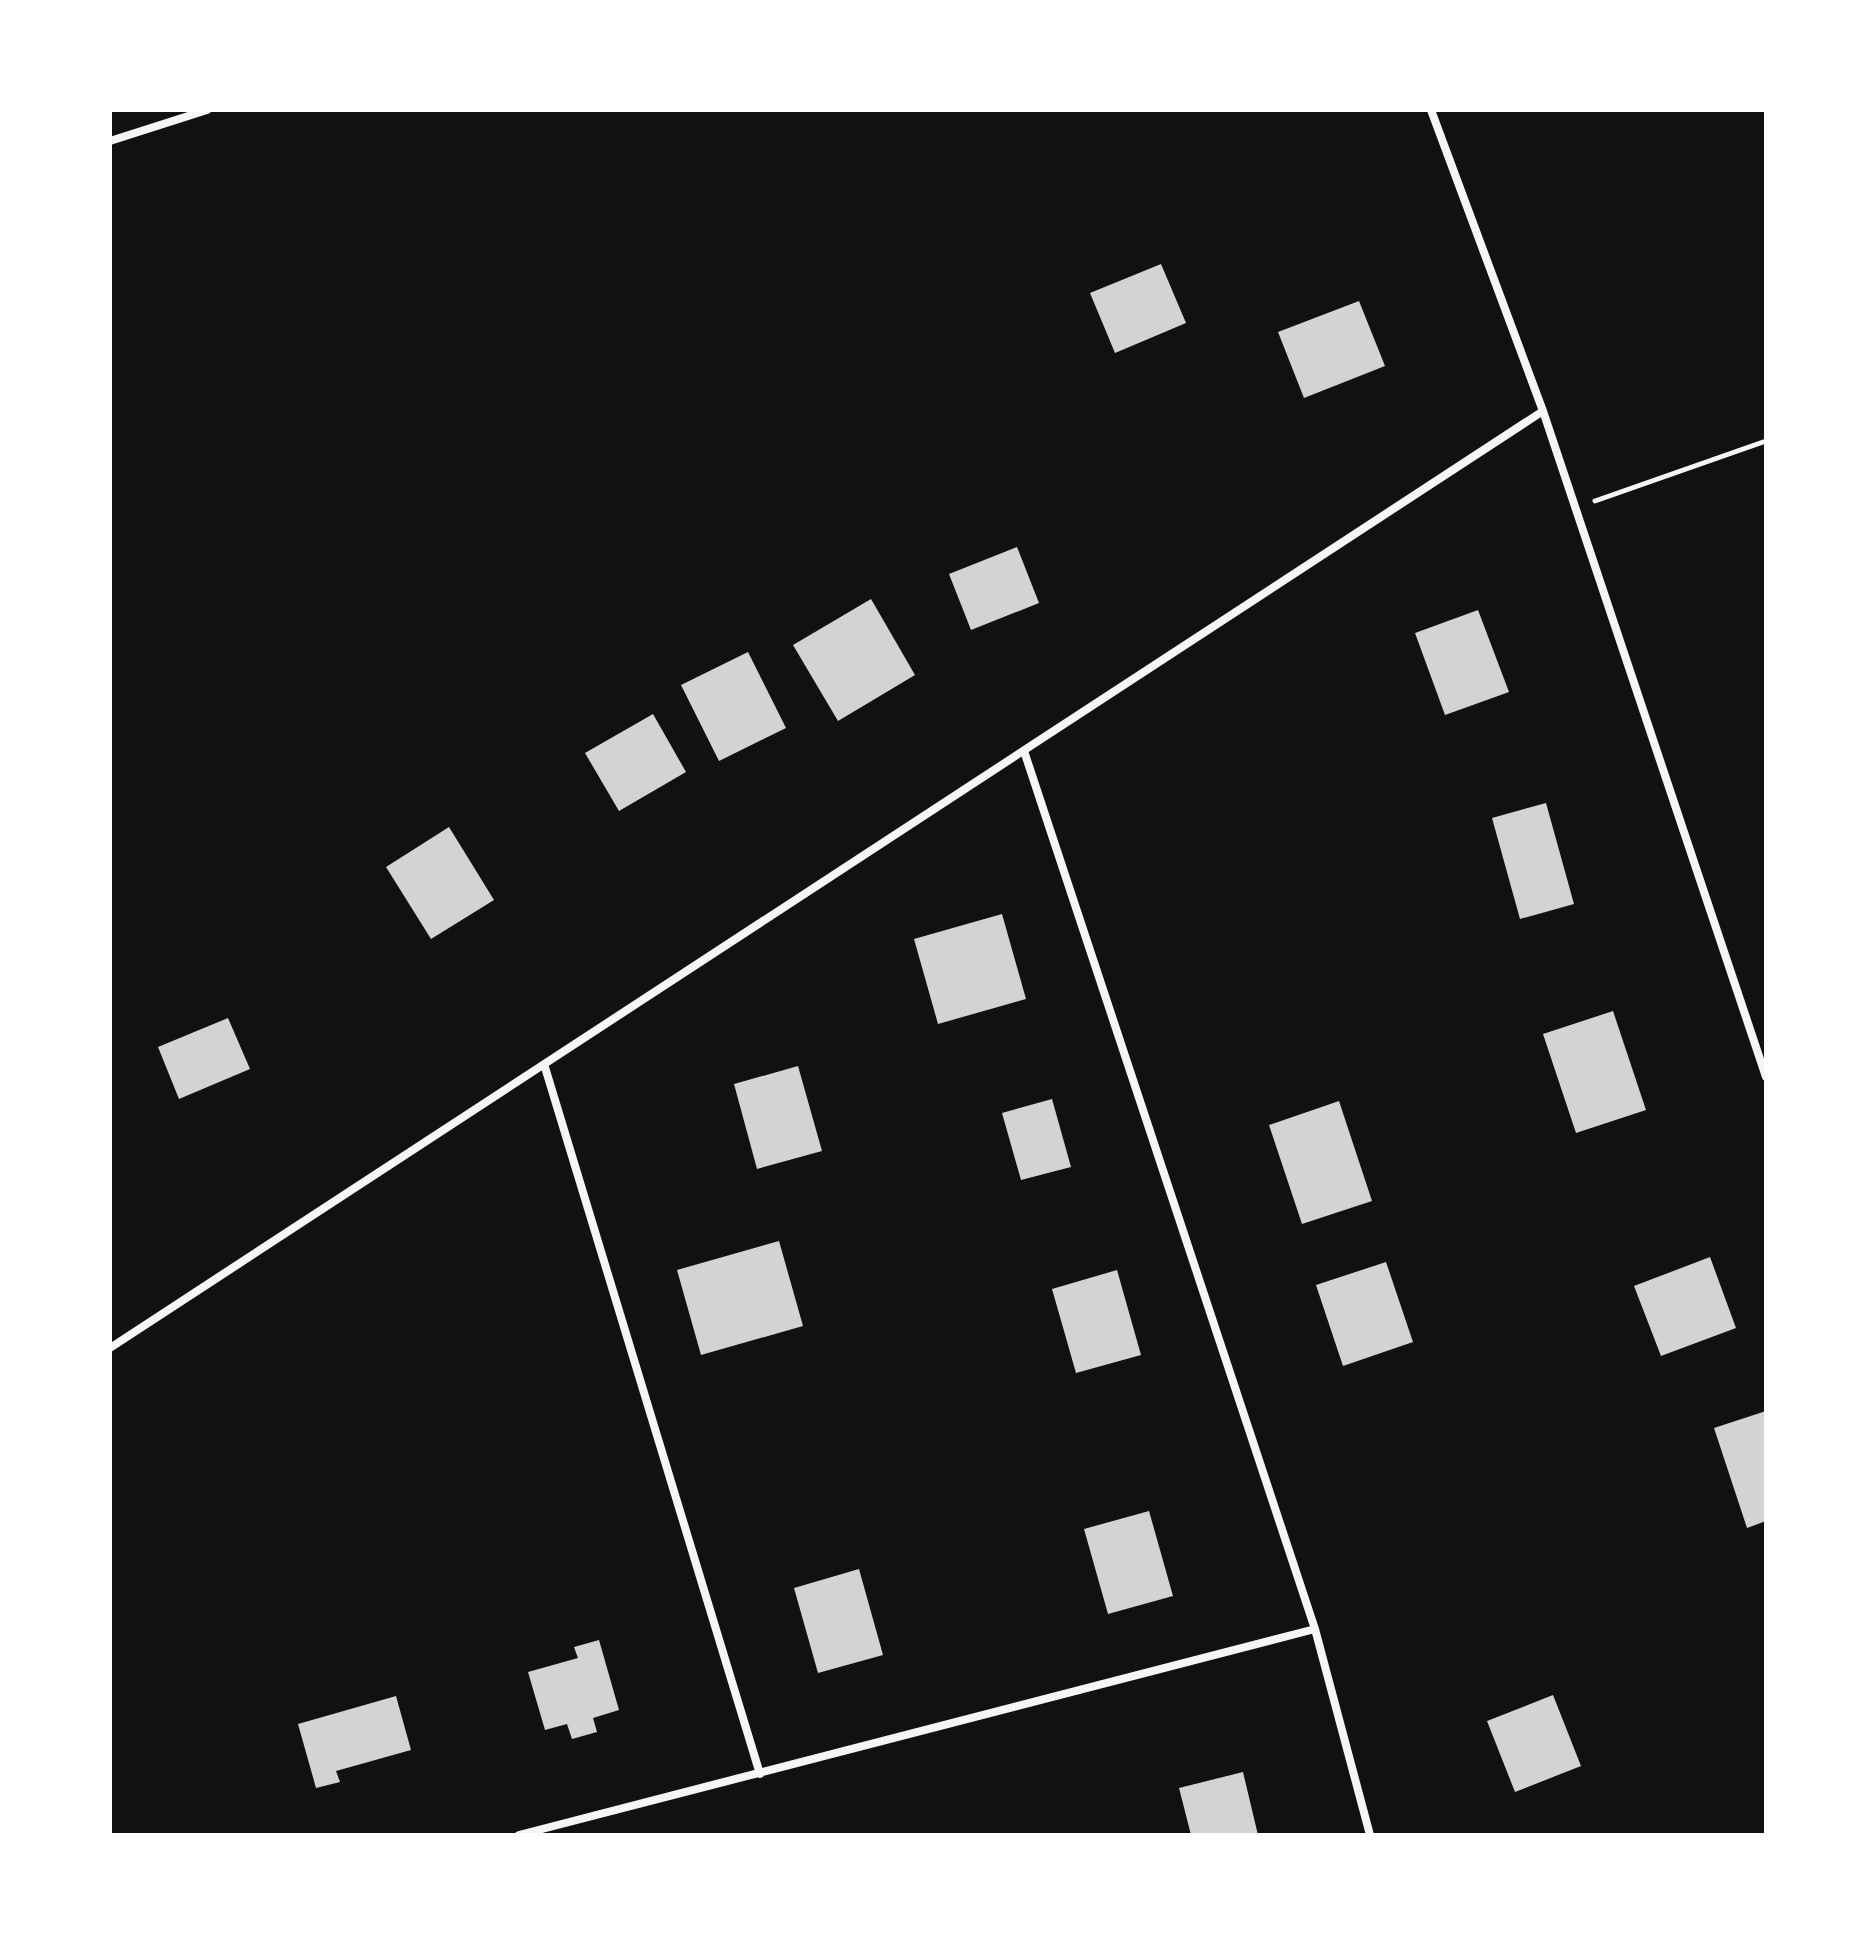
<svg xmlns="http://www.w3.org/2000/svg" width="1876" height="1945" font-family="Helvetica,sans-serif">
<rect width="100%" height="100%" fill="#111"/>
<path fill="#d3d3d3" d="M1161 264 1186 323 1115 353 1090 293Z
M1359 301 1385 366 1304 398 1278 332Z
M1017 547 1039 603 971 630 949 574Z
M871 599 915 675 838 721 793 645Z
M1478 610 1509 692 1445 715 1415 633Z
M748 652 786 728 719 761 681 685Z
M653 714 686 772 619 811 585 753Z
M1546 803 1574 904 1520 919 1492 818Z
M449 827 494 900 431 939 386 867Z
M1002 914 1026 999 938 1024 914 939Z
M1613 1011 1646 1110 1576 1133 1543 1034Z
M228 1018 250 1069 179 1099 158 1047Z
M798 1066 822 1151 757 1169 734 1084Z
M1052 1099 1071 1167 1021 1180 1002 1113Z
M1339 1101 1372 1201 1302 1224 1269 1125Z
M779 1241 803 1326 701 1355 677 1270Z
M1710 1257 1736 1328 1661 1356 1634 1286Z
M1386 1262 1413 1342 1343 1366 1316 1285Z
M1117 1270 1141 1355 1076 1373 1052 1289Z
M1766 1411V1521L1747 1528 1714 1428Z
M1149 1511 1173 1596 1108 1614 1084 1529Z
M859 1569 883 1655 818 1673 794 1588Z
M599 1640 619 1710 593 1718 597 1732 572 1739 567 1724 545 1730 528 1672 578 1658 574 1647Z
M1553 1695 1581 1766 1515 1792 1487 1721Z
M396 1696 411 1750 336 1771 340 1782 316 1788 298 1724Z
M1243 1772 1258 1835H1191L1179 1788Z"/>
<g fill="none" stroke-linecap="round" stroke-linejoin="round">
<path stroke="#f5f5f5" stroke-width="5" d="M1595 501 1766 441"/>
<path stroke="#f5f5f5" stroke-width="8" d="M1431 110 1543 411 1766 1077
M110 141 207 110
M1024 751 1315 1629 1370 1835
M544 1064 760 1774
M110 1348 1543 411
M519 1835 1315 1629"/>
</g>
<rect width="1876" height="1945" fill="none" stroke="#ffffff" stroke-width="224"/>
</svg>
